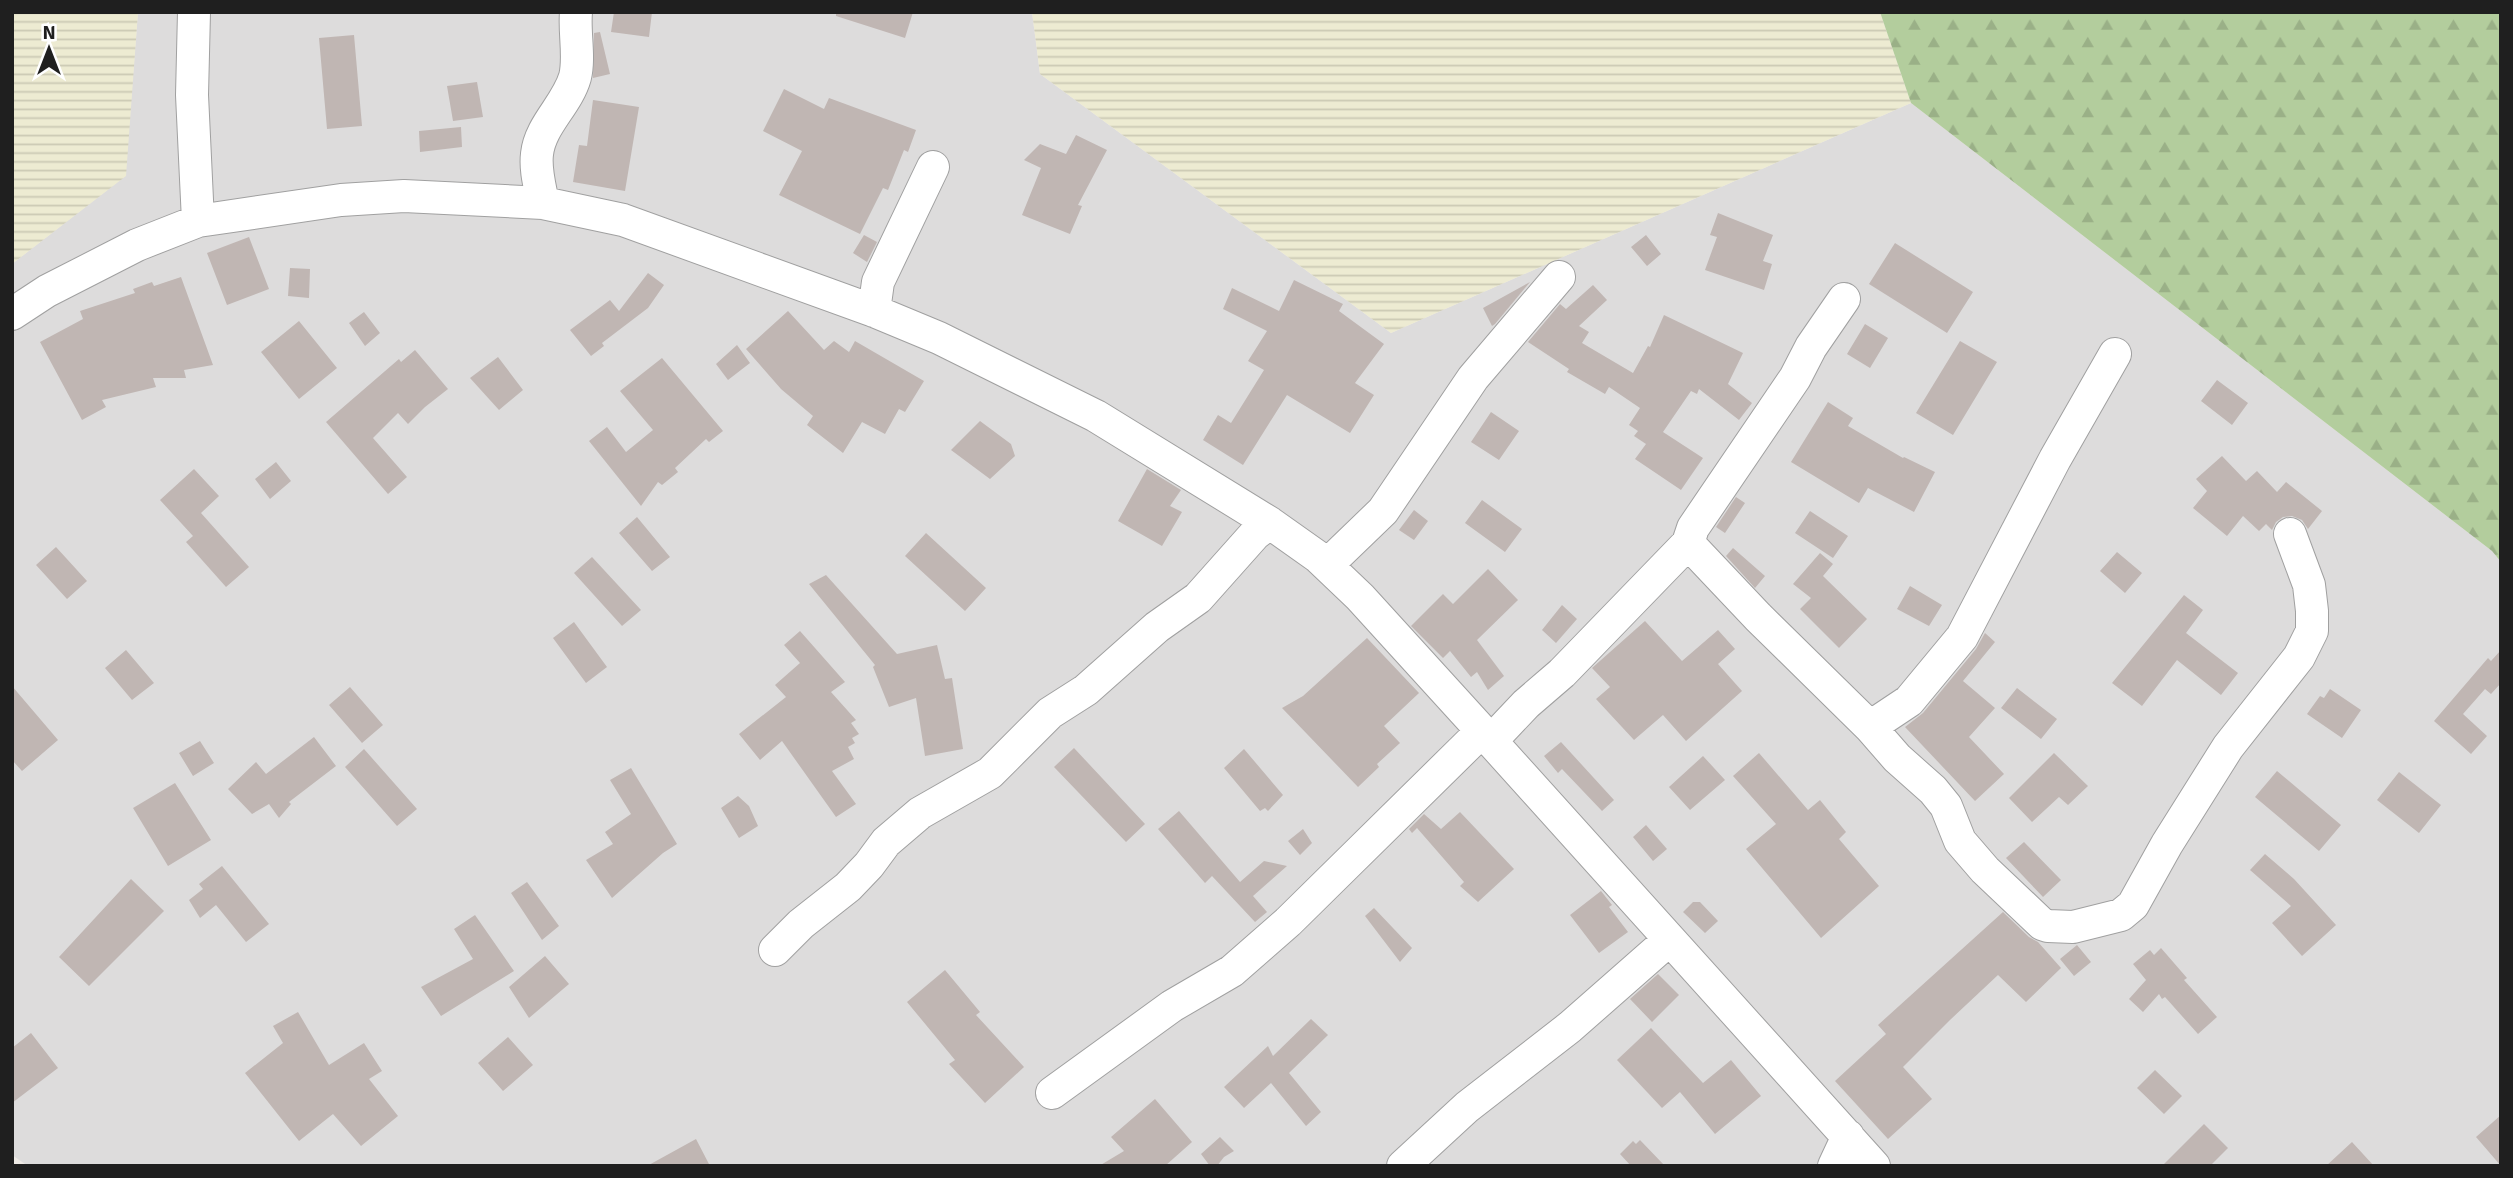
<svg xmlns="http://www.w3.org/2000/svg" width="2513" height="1178" font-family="Signika,sans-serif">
<defs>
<pattern id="farmland-rules" width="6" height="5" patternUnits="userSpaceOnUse" patternTransform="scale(1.75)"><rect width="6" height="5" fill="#edebd2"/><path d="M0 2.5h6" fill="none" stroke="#cbc9b4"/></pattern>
<pattern id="forest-firs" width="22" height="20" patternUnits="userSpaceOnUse" patternTransform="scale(1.75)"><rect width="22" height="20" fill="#b3cd9d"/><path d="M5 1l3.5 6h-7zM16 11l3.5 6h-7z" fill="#9ab087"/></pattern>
</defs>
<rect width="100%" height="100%" fill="#efebe6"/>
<path fill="#dddcdc" d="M138 12H1032L1040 74 1391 333 1911 103 2492 551 2501 562V1166H28L12 1155V264L125 176Z"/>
<path fill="url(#farmland-rules)" d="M12 12H138L126 176 12 264Z
M1032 12H1880L1911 103 1391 333 1040 74Z"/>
<path fill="url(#forest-firs)" d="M1880 12H2501V562L2492 551 1911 103Z"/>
<path fill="#c0b6b3" d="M614 12H652L649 37 611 32Z
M836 12H913L905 38 836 16Z
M600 32 610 74 593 78 594 33Z
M354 35 362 126 327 129 319 38Z
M477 82 483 117 453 121 447 86Z
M784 89 824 109 829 98 916 130 908 152 904 150 888 190 883 188 860 234 779 195 802 151 763 131Z
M593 100 639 107 625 191 573 182 579 145 587 146Z
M461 127 462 147 420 152 419 131Z
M1076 135 1107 150 1078 205 1082 206 1070 234 1022 215 1041 168 1024 160 1040 144 1066 154Z
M1718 213 1773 235 1763 261 1772 264 1764 290 1705 270 1717 237 1710 235Z
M864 235 877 242 867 262 853 253Z
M1646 235 1661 254 1647 266 1631 247Z
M249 237 269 289 227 305 207 253Z
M1895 243 1973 292 1947 333 1869 284Z
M290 268 310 269 309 298 288 296Z
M648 273 664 285 648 308 602 343 604 346 591 356 570 330 610 300 619 311Z
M181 277 213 365 184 370 186 378H153L156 387 102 400 106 407 82 420 40 342 83 319 80 311 135 293 133 289 152 282 154 286Z
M1294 280 1343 304 1339 311 1384 344 1355 383 1374 395 1350 433 1287 395 1243 465 1203 440 1218 415 1231 423 1264 370 1248 361 1267 331 1223 309 1232 288 1279 311Z
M1530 282 1495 324 1492 326 1483 308Z
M1593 285 1607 300 1579 326 1589 332 1582 343 1633 373 1648 346 1650 347 1664 315 1743 353 1728 384 1752 403 1739 420 1699 389 1697 394 1691 391 1663 432 1703 458 1681 490 1635 459 1646 444 1634 436 1638 431 1629 425 1640 408 1609 387 1605 394 1567 372 1569 369 1528 342 1560 304 1566 309Z
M788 311 824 350 834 341 849 352 855 341 924 381 905 412 899 409 885 434 862 422 843 453 807 425 813 416 781 389 746 349Z
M364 312 380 333 365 346 349 323Z
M299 321 337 368 299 399 261 352Z
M1865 324 1888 338 1870 368 1847 354Z
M1960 341 1997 362 1953 435 1916 413Z
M737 345 750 363 728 380 716 364Z
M415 350 448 389 425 407 408 424 398 413 373 438 407 477 388 494 326 422 399 359 401 362Z
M498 357 523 390 499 410 470 378Z
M662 358 723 431 709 442 706 439 675 468 678 472 662 485 658 482 641 506 589 441 607 427 626 452 653 430 620 391Z
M2217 380 2248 403 2232 425 2201 401Z
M1828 402 1853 418 1848 426 1903 458 1904 457 1935 472 1914 512 1868 488 1859 503 1791 462Z
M1491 412 1519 431 1499 460 1471 442Z
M980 421 1011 444 1015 456 990 479 951 450Z
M2222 456 2246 481 2257 471 2277 492 2286 482 2322 511 2308 529 2302 520 2292 516 2283 517 2276 522 2272 530 2266 524 2259 531 2243 516 2227 536 2193 508 2207 491 2196 479Z
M276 462 291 481 270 499 255 479Z
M194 469 219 496 201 513 249 567 226 587 186 542 193 536 160 500Z
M1147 469 1181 490 1170 506 1182 512 1162 546 1118 521Z
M1736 497 1745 503 1725 533 1716 527Z
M1482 500 1522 529 1505 552 1465 523Z
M1414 510 1428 521 1414 540 1399 530Z
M1810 511 1848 536 1833 558 1795 533Z
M637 517 670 557 652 571 619 533Z
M926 533 986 588 965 611 905 556Z
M56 547 87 581 67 599 36 565Z
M1733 548 1765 576 1755 588 1726 556Z
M2117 552 2142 573 2125 593 2100 571Z
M1820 553 1833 564 1823 576 1867 619 1839 648 1800 609 1811 598 1793 584Z
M592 557 641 610 622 626 574 573Z
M1488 569 1518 600 1477 640 1504 676 1488 690 1477 672 1471 677 1450 651 1443 658 1411 626 1443 594 1453 604Z
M826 575 897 654 937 645 945 679 952 678 963 749 925 756 916 698 889 707 873 667 875 665 809 584Z
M1910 586 1942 605 1929 626 1897 609Z
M2184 595 2203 610 2186 633 2238 673 2221 695 2177 660 2142 706 2112 683Z
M1562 605 1577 619 1556 643 1542 630Z
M1645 621 1682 661 1718 630 1735 649 1718 664 1742 691 1686 741 1663 715 1634 740 1596 699 1610 687 1592 668Z
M574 622 607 667 586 683 553 638Z
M800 631 845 682 831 692 856 720 851 723 859 734 852 738 855 743 848 747 854 759 832 771 856 804 836 817 782 741 760 760 739 734 786 697 775 685 800 663 784 645Z
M1985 633 1995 642 1963 681 1995 708 1969 737 2004 774 1975 801 1905 727 1923 713 1976 649Z
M1367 638 1419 693 1384 726 1400 743 1377 764 1379 767 1358 787 1282 708 1303 696Z
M126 650 154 683 132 700 105 668Z
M2501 650V683L2491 694 2485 689 2463 714 2487 736 2471 754 2434 721 2488 658 2491 661Z
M12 686 58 740 22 771 12 760Z
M350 687 383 725 362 743 329 705Z
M2017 688 2057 719 2041 739 2001 708Z
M2330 689 2361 710 2342 738 2307 714 2320 696 2324 698Z
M314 737 336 766 289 802 291 804 279 818 269 804 252 814 228 789 256 762 266 774Z
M200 741 214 763 193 776 179 753Z
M1561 742 1614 800 1602 811 1562 769 1558 773 1544 756Z
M1074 748 1145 824 1126 842 1054 767Z
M364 749 417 809 397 826 345 767Z
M1244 749 1283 795 1268 811 1265 808 1260 811 1224 768Z
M1759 753 1808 810 1820 800 1846 832 1839 839 1879 886 1821 938 1746 849 1776 824 1733 776Z
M2054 753 2088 786 2068 805 2059 797 2032 822 2009 798Z
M1703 756 1725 780 1690 810 1669 787Z
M631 768 677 844 663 853 612 898 586 860 613 844 605 832 631 814 610 780Z
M2277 771 2341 825 2319 851 2255 797Z
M2399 772 2441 805 2419 833 2377 800Z
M175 783 211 840 168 866 133 808Z
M738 796 749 806 758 826 739 838 721 808Z
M1179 811 1240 882 1264 861 1287 866 1253 896 1267 912 1255 922 1212 876 1205 883 1158 829Z
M1460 812 1514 869 1478 902 1460 886 1464 882 1417 828 1412 833 1409 829 1424 814 1441 829Z
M1646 825 1667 849 1653 861 1633 837Z
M1303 829 1312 843 1300 855 1288 841Z
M2024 842 2061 880 2043 897 2006 858Z
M2265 854 2294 879 2336 925 2302 956 2272 923 2291 906 2250 870Z
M222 866 269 924 246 942 216 905 200 918 189 900 203 889 199 884Z
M131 879 164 911 89 986 59 957Z
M527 882 559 926 542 940 511 893Z
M1601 891 1612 905 1609 907 1628 932 1599 953 1570 915Z
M1693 902H1700L1718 921 1705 933 1683 912Z
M1374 908 1412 948 1400 962 1365 916Z
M2003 912 2029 937 2038 942 2061 968 2026 1002 1998 975 1950 1020 1903 1067 1932 1099 1888 1139 1835 1081 1886 1034 1878 1025Z
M475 915 514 971 441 1016 421 987 473 959 454 929Z
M2077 945 2091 962 2074 976 2060 959Z
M2161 948 2187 978 2184 980 2217 1017 2198 1034 2165 997 2162 999 2159 994 2143 1012 2129 999 2146 980 2133 964 2150 950 2154 955Z
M545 956 569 984 529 1018 509 987Z
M945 970 980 1012 976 1015 1024 1067 985 1103 949 1064 955 1060 907 1002Z
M1658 974 1679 995 1652 1022 1630 999Z
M298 1012 329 1065 364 1043 382 1071 369 1079 398 1116 361 1146 333 1114 299 1141 245 1073 283 1043 273 1026Z
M1311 1019 1328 1035 1289 1073 1321 1112 1306 1126 1271 1083 1244 1108 1224 1087 1268 1046 1273 1056Z
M1651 1028 1703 1083 1731 1060 1761 1096 1715 1134 1680 1092 1662 1108 1617 1060Z
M31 1033 58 1068 12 1103V1048Z
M508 1037 533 1065 503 1091 478 1063Z
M2155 1070 2182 1096 2164 1114 2137 1088Z
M1155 1099 1192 1142 1165 1166H1099L1124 1151 1111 1137Z
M2501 1115V1166L2476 1137Z
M2204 1124 2228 1148 2210 1166H2162Z
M1220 1137 1234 1151 1224 1157 1217 1166H1210L1201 1154Z
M696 1139 710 1166H647Z
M1640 1140 1665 1166H1631L1620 1154 1633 1141 1636 1144Z
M2352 1142 2374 1166H2326Z"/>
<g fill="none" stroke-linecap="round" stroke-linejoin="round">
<g stroke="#a0a0a0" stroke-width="34">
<path id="minor" d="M194 12 192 95 198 221
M543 203C540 187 535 170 537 154 540 125 567 105 575 77 580 57 574 33 576 12
M874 311 878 282 933 167
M12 314 47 291 137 245 198 221 341 200 404 196 543 203 623 220 874 311 939 338 1096 416 1270 523 1318 557 1360 597 1482 731 1874 1166
M1688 543 1693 528 1795 378 1811 347 1844 299
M1327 565 1383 511 1473 378 1559 277
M1870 727 1909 701 1962 637 2055 459 2115 354
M1491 741 1526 704 1562 673 1688 543 1758 617 1870 727 1897 758 1933 790 1946 806 1960 841 1985 870 2042 924 2048 926 2073 927 2121 915 2133 905 2167 844 2228 747 2299 657 2312 631V611L2309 585 2290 534
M775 950 801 924 848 887 869 865 886 842 920 813 990 773 1050 713 1086 690 1157 627 1198 598 1255 534 1270 523
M1052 1093 1172 1006 1232 971 1288 922 1482 731
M1403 1166 1467 1107 1570 1027 1669 940
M1834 1166 1848 1136"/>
</g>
<use href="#minor" stroke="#fff" stroke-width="32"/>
</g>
<rect width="2513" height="1178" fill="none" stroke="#1f1f1f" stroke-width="28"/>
<g transform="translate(49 49)" stroke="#ffffff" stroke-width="5" paint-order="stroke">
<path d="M0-5L12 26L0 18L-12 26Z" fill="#1f1f1f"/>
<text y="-10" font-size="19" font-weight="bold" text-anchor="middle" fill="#1f1f1f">N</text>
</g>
</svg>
